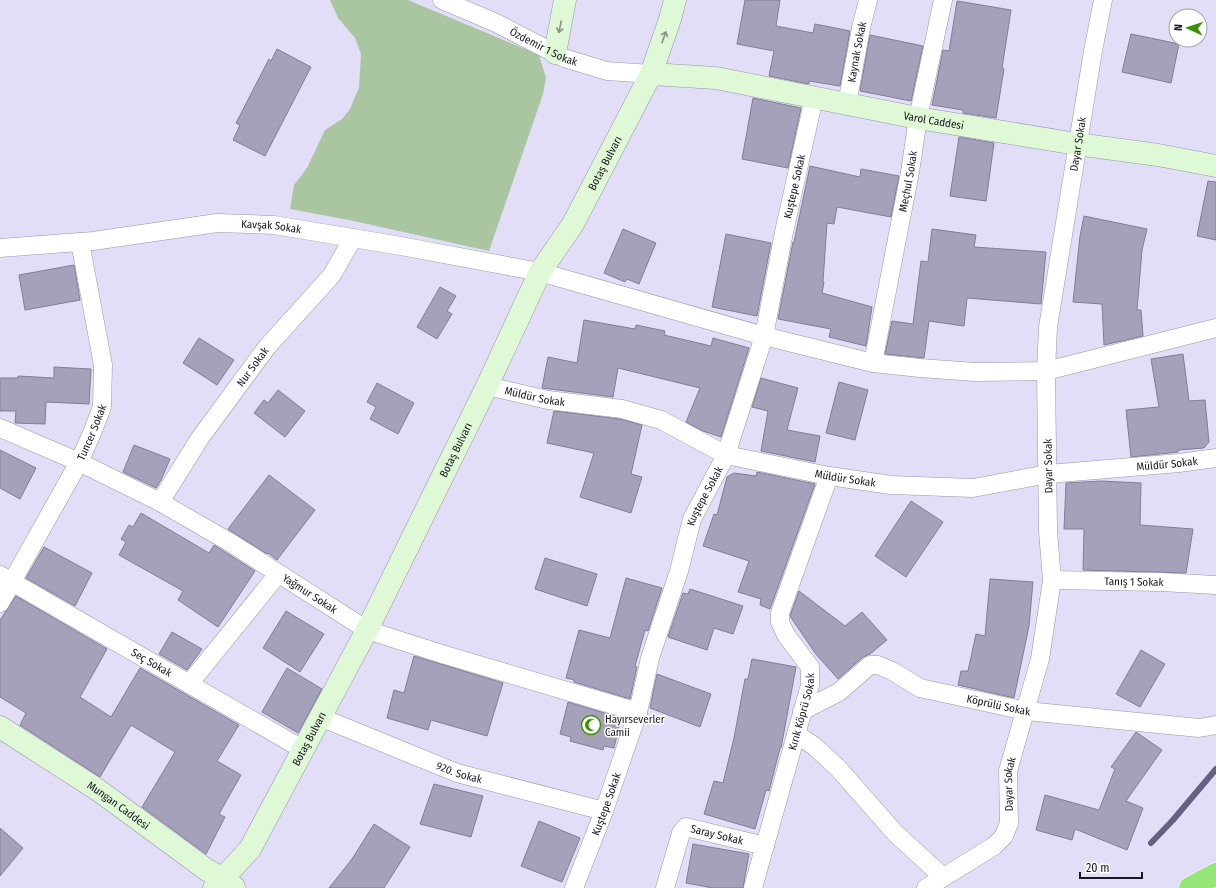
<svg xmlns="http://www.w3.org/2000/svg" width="1216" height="888" font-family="'Fira Sans Condensed',sans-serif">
<rect width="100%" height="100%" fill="#e3def8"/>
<path fill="#a9c6a0" d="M330 0H408L539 55 546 78 543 94 489 251 349 220 290 209 294 185 307 168 325 130 342 119 350 109 359 88 361 54 355 38 338 18Z"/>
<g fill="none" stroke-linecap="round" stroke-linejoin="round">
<path stroke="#686080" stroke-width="6" d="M1151 843 1173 820 1216 769"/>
</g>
<path fill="#a6a1ba" stroke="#827d94" d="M745 0H780L776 26 813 33 815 24 850 31 840 86 809 81V84L769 76 774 51 737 44Z
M957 1 1011 10 1002 68 1004 69 996 118 963 113V110L932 105 943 50 949 51Z
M1131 34 1179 44 1171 83 1122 72Z
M870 35 923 46 911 101 860 91Z
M277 49 311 67 265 156 233 140 240 125 236 123 269 59 271 61Z
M753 98 801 108 788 168 742 159Z
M959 137 994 143 986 201 950 196Z
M810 166 860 177 861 169 899 176 891 217 837 207 834 224 827 223 823 282H824L822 293 872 307 866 346 829 337 831 329 778 319 793 242H794Z
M1208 181 1216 182V240L1197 236Z
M1084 216 1147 229 1142 250 1137 310H1141L1143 336 1104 345 1102 304 1073 302 1080 236Z
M623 229 656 243 639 284 627 279 625 282 604 273Z
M932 229 976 235 974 247 1046 252 1041 304 967 298 964 326 929 321 924 358 885 354 892 321 913 324 921 261 928 262Z
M726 234 771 243 757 316 712 307Z
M74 265 80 300 25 310 19 275Z
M440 287 456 296 447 311 452 314 437 339 417 327Z
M584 320 635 329 636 325 665 331 664 335 711 346 713 338 749 348 721 437 703 431 686 422 700 388 618 368 613 397 542 388 548 357 577 363Z
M199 338 234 360 217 385 183 363Z
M1183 354 1189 401 1205 400 1209 442 1204 448 1178 450V452L1131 457 1126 410 1159 407 1151 359Z
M54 367 91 369 89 404 46 402 45 424 15 423 16 411H0V378H18V376L54 378Z
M761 378 798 388 787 430 820 436 815 462 761 451 768 411 752 407Z
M839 382 868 390 855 440 826 433Z
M377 383 414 403 398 434 370 419 376 407 367 402Z
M278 390 305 411 285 437 254 413 264 400 268 403Z
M554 411 620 419 642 425 631 474 642 477 631 513 580 497 594 453 547 443Z
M134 445 170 459 161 480 156 488 123 472Z
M0 450 36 468 20 499 0 488Z
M757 472 815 484 770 609 760 605 761 599 738 592 749 561 703 546 714 514 717 515 727 477 734 473 756 476Z
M269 475 315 510 277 560 268 553 267 554 228 529Z
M1101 481 1141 483 1140 525 1193 529 1186 573 1083 570 1084 529H1064L1066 483Z
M911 501 943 522 906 577 875 556Z
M141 513 209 553 214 545 255 571 218 627 178 600 183 591 119 555 126 542 121 539 129 525 133 527Z
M44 547 92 573 75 606 26 578Z
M545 558 597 574 587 606 535 589Z
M626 578 662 588 648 631 645 630 635 666 637 667 630 699 574 682V680L566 678 579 630 610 638Z
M990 579 1033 582 1029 626 1014 698 958 685 961 671H968L976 634 985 636Z
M690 589 743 606 733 634 714 628 707 650 668 637 683 593 688 594Z
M799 591 845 626 862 612 887 640 870 654 863 657 838 679 815 653 790 616Z
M16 596 107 649 80 697 111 717 140 668 239 725 217 761 241 775 219 814 225 817 206 854 142 807 175 752 131 725 100 777 20 725 26 713 0 697V620Z
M286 611 324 634 300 672 263 648Z
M172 632 202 649 187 670 159 654Z
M1141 650 1165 664 1140 707 1116 694Z
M414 656 503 683 487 736 431 720 428 730 387 718 394 690 404 693Z
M752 659 796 667 781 748H780L769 791 766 790 755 829 704 814 714 781 723 783 734 738 745 679H748Z
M287 668 322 689 298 733 262 712Z
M657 674 711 694 700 727 650 708Z
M568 702 621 718 614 748 604 746 603 750 570 741 571 737 560 734Z
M1136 732 1162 750 1126 801 1143 808 1127 850 1075 829 1072 840 1036 830 1045 795 1099 810 1115 769 1111 767Z
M434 784 483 796 471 837 420 824Z
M539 821 580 838 562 882 521 866Z
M374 824 410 847 384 888H329L352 859Z
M0 828 23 848 0 876Z
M693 844 749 854 743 888H713L686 883Z"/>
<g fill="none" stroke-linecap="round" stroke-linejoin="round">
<g stroke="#9994ac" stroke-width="19">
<g id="street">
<path id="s1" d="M442 0 494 22 564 58 607 71 651 74"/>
<path id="s2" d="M847 104 861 28 868 0"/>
<path id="s3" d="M0 248 93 241 217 223 274 225 395 245 540 272 764 336 873 363 920 368 975 372 1046 371 1216 328"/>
<path id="s4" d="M873 363 910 172 918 118 943 0"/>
<path id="s5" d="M487 386 548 400 622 409 661 420 726 455 829 476 891 485 973 488 1048 474 1179 463 1216 458"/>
<path id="s6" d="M0 428 79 462 160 502 231 543 367 630 442 654 638 712"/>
<path id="s7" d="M160 502 200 438 267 347 332 275 353 238"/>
<path id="s8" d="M0 575 304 750"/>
<path id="s9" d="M1052 580 1161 582 1216 585"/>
<path id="s10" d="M0 603 79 462 92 433 102 407 103 365 80 242"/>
<path d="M189 684 278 574"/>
<path id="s11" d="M802 711 839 692 870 665H878L892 671 920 688 1026 711 1199 728 1216 725"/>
<path id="s12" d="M320 717 457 773 604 811"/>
<path d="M796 734 814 746 838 768 895 833 943 877"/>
<path id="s13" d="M574 888 604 811 638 712 650 658 679 571 692 519 726 455 764 336 784 232 814 98"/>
<path id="s14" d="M665 888 681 833 686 827 765 846"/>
<path id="s15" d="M753 888 810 685V667L786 635 780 622V613L829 476"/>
<path id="s16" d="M926 888 994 846 1004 836 1009 823 1008 771 1040 659 1052 580 1048 531 1046 371 1048 327 1093 51 1103 0"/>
</g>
</g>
<g stroke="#9994ac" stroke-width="23">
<g id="secondary">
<path d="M555 53 565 0"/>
<path id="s17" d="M651 74 716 78 918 118 1077 144 1158 155 1216 166"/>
<path id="s18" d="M0 727 98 790 207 870 224 879 234 887"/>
<path id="s19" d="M214 888 250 849 367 630 487 386 540 272 573 224 651 74 670 19 675 0"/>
</g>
</g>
<g stroke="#fff" stroke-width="23">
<path id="highway" d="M1190 888 1216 874"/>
</g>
<use href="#street" stroke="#fff" stroke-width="18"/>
<use href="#secondary" stroke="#dff8d6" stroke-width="22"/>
<use href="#highway" stroke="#94e776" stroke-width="22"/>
</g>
<defs><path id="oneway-shaft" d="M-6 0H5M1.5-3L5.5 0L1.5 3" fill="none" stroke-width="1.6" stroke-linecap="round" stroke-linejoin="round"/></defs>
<g stroke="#859284">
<use href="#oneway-shaft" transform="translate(560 27) rotate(101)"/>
<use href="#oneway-shaft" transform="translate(664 37) rotate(-71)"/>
</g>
<defs>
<g id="mosque-ring" transform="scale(1)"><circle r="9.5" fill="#fff" stroke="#3a9200" stroke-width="1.5"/><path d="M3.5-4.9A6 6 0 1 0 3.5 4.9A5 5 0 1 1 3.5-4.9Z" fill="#3a9200"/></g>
</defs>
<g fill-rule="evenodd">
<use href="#mosque-ring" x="591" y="725"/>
</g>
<g text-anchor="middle" stroke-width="3" stroke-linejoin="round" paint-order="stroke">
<g font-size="11" fill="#18161f" stroke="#fff">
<text dy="4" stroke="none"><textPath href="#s1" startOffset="112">Özdemir 1 Sokak</textPath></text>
<text dy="4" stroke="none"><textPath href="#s2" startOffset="53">Kaynak Sokak</textPath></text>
<text dy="4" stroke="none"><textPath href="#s17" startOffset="287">Varol Caddesi</textPath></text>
<text dy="4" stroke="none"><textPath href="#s16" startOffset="795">Dayar Sokak</textPath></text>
<text dy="4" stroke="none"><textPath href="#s19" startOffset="826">Botaş Bulvarı</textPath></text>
<text dy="4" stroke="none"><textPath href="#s4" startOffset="185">Meçhul Sokak</textPath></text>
<text dy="4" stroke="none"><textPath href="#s13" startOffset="738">Kuştepe Sokak</textPath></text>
<text dy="4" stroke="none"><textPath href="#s3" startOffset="273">Kavşak Sokak</textPath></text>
<text dy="4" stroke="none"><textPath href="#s7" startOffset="164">Nur Sokak</textPath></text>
<text dy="4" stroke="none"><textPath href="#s5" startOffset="49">Müldür Sokak</textPath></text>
<text dy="4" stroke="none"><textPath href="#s10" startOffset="194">Tuncer Sokak</textPath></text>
<text dy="4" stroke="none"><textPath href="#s19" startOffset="502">Botaş Bulvarı</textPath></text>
<text dy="4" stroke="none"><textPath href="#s5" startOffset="697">Müldür Sokak</textPath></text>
<text transform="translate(1048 466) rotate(-91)" y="4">Dayar Sokak</text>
<text dy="4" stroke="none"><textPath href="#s5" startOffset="373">Müldür Sokak</textPath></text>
<text dy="4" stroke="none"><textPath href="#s13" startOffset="414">Kuştepe Sokak</textPath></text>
<text dy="4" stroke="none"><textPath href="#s9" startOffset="82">Tanış 1 Sokak</textPath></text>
<text dy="4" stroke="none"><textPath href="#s6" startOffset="352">Yağmur Sokak</textPath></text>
<text dy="4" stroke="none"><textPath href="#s8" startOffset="175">Seç Sokak</textPath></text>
<text dy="4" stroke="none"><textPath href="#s11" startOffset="219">Köprülü Sokak</textPath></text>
<text dy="4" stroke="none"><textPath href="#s15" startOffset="183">Kırık Köprü Sokak</textPath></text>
<text dy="4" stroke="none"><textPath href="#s19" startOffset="178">Botaş Bulvarı</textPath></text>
<text dy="4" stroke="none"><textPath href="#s12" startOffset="150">920. Sokak</textPath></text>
<text dy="4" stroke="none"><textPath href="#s16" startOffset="147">Dayar Sokak</textPath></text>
<text dy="4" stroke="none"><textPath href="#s13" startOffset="90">Kuştepe Sokak</textPath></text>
<text dy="4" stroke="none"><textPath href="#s18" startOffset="142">Mungan Caddesi</textPath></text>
<text dy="4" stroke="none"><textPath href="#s14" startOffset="97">Saray Sokak</textPath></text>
</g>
<g font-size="11" fill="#18161f" stroke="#fff" text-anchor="start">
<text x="605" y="723">Hayırseverler<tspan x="605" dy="13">Camii</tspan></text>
</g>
</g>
<g transform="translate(1188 28) rotate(273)"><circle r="19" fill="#ffffff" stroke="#a3a2a5"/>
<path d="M0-3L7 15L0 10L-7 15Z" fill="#3a9200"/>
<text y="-6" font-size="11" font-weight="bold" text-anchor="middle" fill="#18161f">N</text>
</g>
<path d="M1080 872v6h62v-6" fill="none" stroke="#18161f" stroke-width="2"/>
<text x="1086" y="872" font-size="12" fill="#18161f" stroke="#ffffff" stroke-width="3" paint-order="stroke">20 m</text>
</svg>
